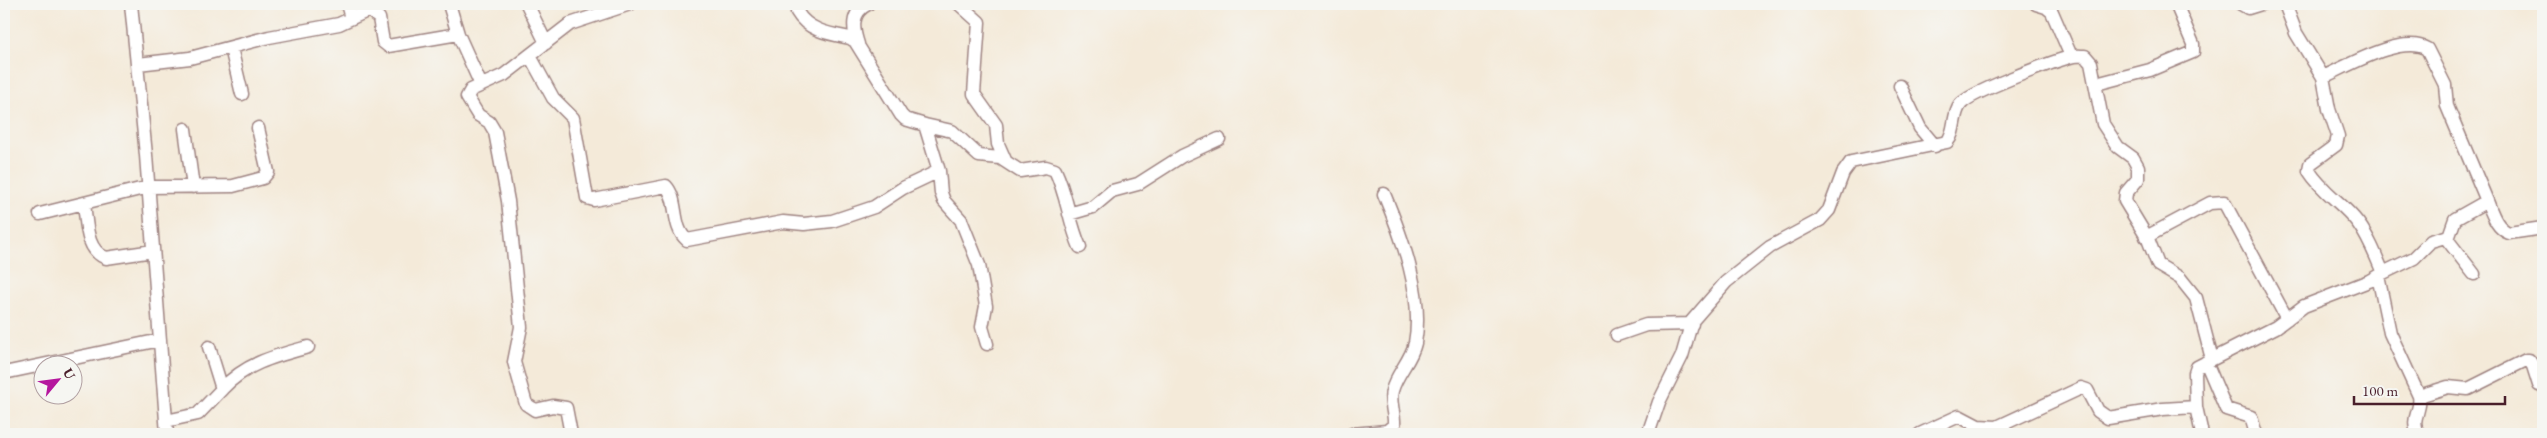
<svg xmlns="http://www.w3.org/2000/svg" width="2547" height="438" font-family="'EB Garamond',serif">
<rect width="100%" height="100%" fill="#f6f6f2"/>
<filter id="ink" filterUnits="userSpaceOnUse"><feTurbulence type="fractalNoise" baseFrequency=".02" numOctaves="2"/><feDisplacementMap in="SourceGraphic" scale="10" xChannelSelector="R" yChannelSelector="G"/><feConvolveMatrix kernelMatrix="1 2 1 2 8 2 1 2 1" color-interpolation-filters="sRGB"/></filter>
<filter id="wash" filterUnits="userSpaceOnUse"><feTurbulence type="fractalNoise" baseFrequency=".0096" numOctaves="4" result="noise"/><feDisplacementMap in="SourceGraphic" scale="20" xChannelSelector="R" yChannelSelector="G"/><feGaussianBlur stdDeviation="1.12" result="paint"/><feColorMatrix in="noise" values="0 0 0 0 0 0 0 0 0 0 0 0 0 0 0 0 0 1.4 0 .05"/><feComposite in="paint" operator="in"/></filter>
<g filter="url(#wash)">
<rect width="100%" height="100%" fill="#f4ead9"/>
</g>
<g filter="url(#ink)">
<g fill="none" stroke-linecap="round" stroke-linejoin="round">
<g stroke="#9f8482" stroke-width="15">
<path id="minor" d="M131 4 146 155 167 434
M347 4 351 18
M449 4 458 34 481 85
M527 4 546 43
M798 4 797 12C808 31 830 34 850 38L855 41 901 115 905 119 925 125
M959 4 979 22 974 94 996 125 998 144 1005 160
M2036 4 2046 7 2052 12 2071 56
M2241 4 2248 8 2261 4
M858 44C853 29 850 13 868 4
M231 48 242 94
M530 56 553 98 573 118 587 198 594 200 666 186C679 200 671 227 687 240L783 222 804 224 832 221 874 207 903 188 939 171
M138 64 190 58 269 37 339 24 369 10 379 18 383 42 388 46 458 34
M2323 77C2348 66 2401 34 2427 49L2445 85 2447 106 2487 201
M2096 84 2150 70 2193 52V44L2176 4
M1900 86 1920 128 1935 146
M185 129 193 187
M84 204C87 222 85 250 106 258L153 251
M40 214 148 187 233 186 263 178 268 172 258 128
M1069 214 1093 207 1112 191 1138 184 1182 156 1219 139
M2146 237 2210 203 2224 202 2287 319
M2446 238 2474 274
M2383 273 2414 258 2431 241 2449 236 2455 219 2487 201C2492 213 2496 228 2509 233L2543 228
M2378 276 2390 333 2419 396C2422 412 2410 417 2418 434
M1617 335 1646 325 1692 324
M987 344 982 327 986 306 979 265 961 220 944 201 941 193 939 171 925 125 952 131 979 156 1000 158 1020 171 1046 167 1055 170C1067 195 1069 222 1080 247
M2206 362 2226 409 2251 417 2256 434
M4 373 160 340
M222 389C246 363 275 356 308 347
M2419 396 2448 387 2468 389 2526 360H2529L2533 366 2539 385
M2196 407 2202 434
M166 421 198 414 222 389 209 347
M571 434 566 408 553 406 535 410 526 404 514 362 521 327 508 201 495 132 489 122 478 115 467 97 471 90 504 75 570 24 630 4
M1352 434 1387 431 1394 425C1395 414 1389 401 1392 391 1396 374 1411 361 1415 343 1424 296 1402 237 1384 194
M1648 434 1659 402 1682 356 1692 321 1726 282 1770 247 1820 220 1829 210 1843 173 1851 162 1947 142C1956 132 1952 116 1960 105 1968 93 2052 62 2070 57 2075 55 2080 56 2085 56L2091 63 2103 124 2118 147 2133 158 2138 167V179L2126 193 2125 201 2148 239 2158 265 2180 278 2196 298 2212 359
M1920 434 1959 416 1978 426 1997 427 2081 388 2087 390 2098 411 2108 418 2163 409 2196 407 2195 373 2197 367 2276 327 2304 306 2369 281 2383 273C2376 256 2369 238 2358 223 2343 203 2323 193 2309 171L2310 164 2336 145 2338 136 2329 109 2323 77 2296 33 2285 4"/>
</g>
<use href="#minor" stroke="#fff" stroke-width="12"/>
</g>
</g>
<rect width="2547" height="438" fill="none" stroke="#f6f6f2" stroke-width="20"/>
<g transform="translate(58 380) rotate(61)"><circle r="24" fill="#f6f6f2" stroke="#b1a0a2"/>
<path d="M0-4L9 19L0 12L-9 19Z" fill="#b5179e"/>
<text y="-8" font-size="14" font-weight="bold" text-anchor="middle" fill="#4a1f2b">U</text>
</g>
<path d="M2354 396v8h151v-8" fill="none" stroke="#4a1f2b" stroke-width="2.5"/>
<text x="2362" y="396" font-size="15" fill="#4a1f2b" stroke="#f6f6f2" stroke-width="4" paint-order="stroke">100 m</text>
</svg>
